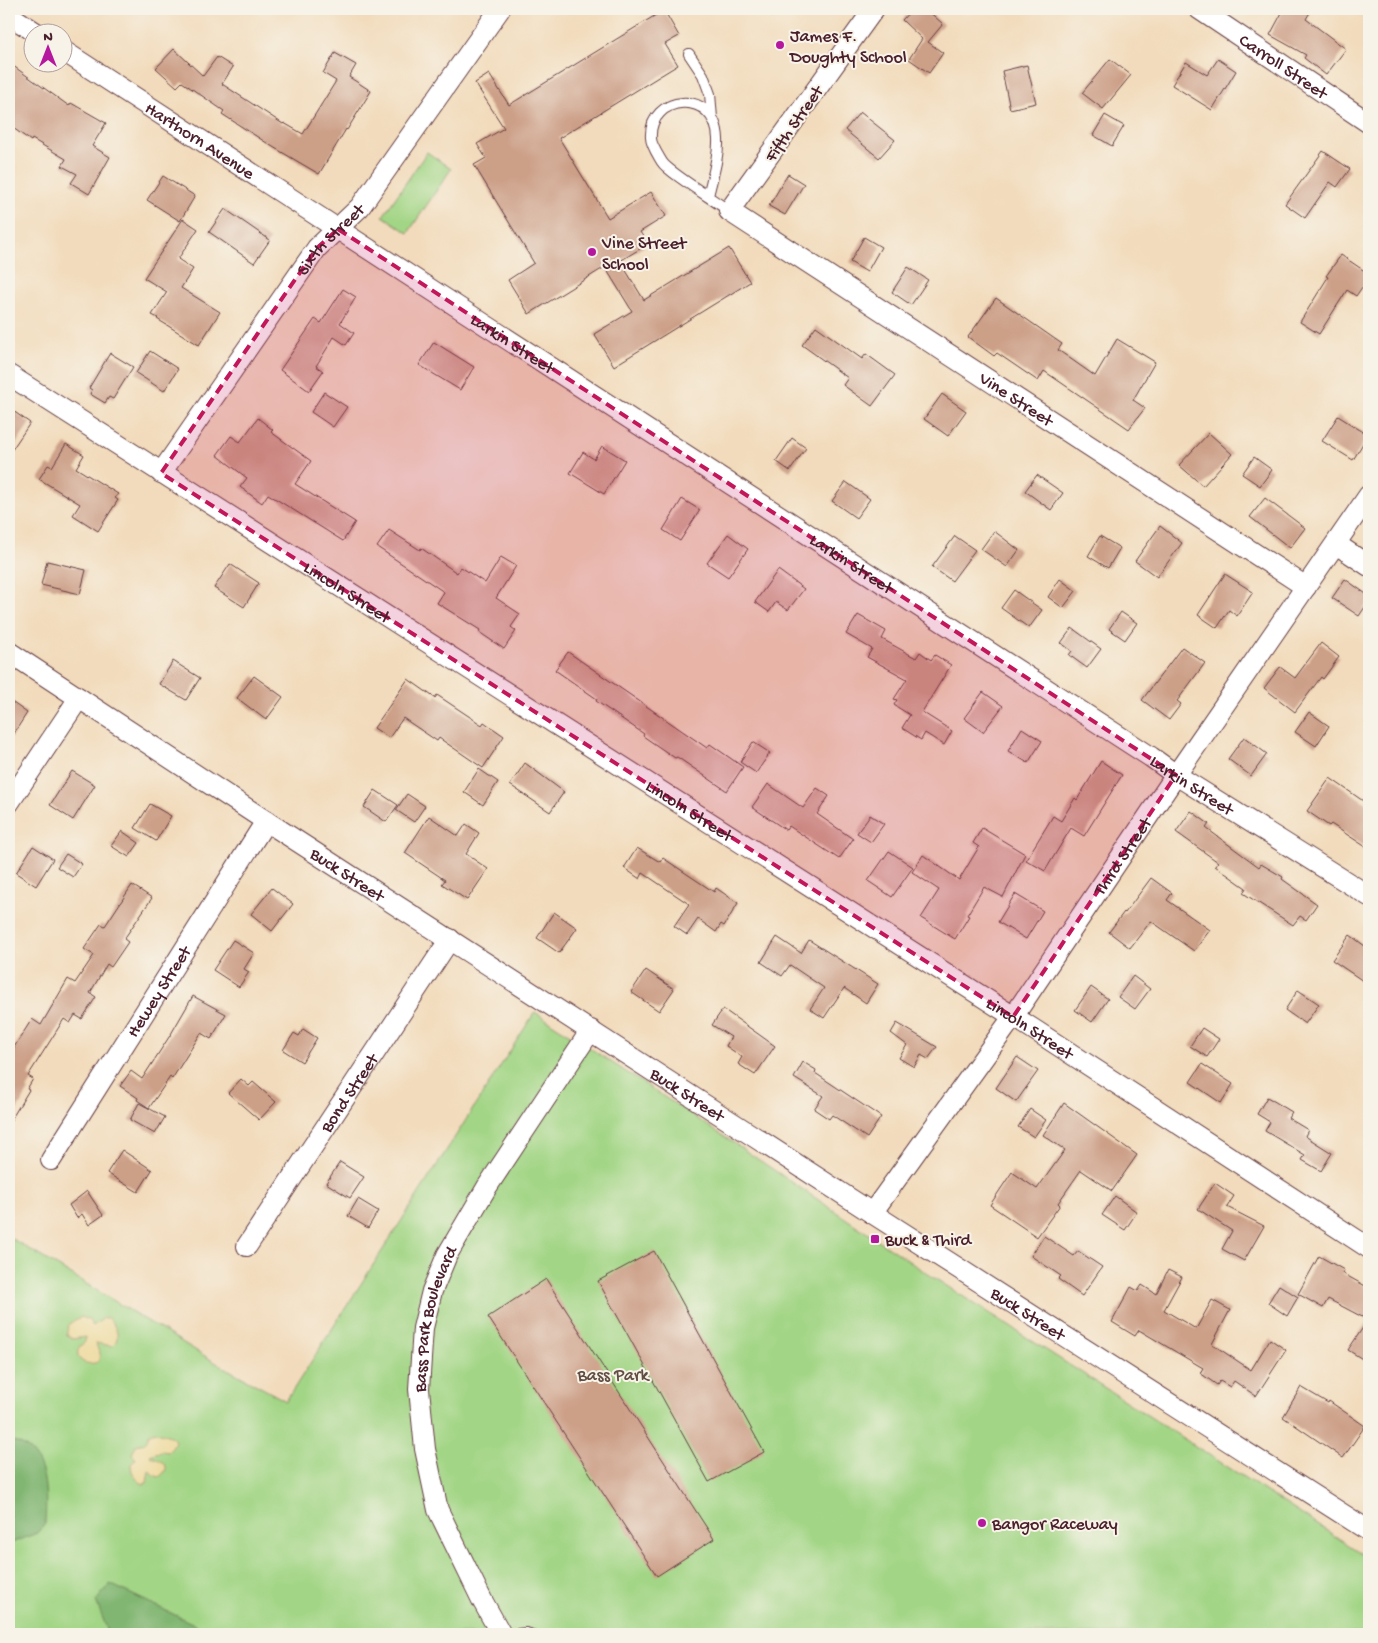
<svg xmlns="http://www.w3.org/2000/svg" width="1378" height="1643" font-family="'Gochi Hand',sans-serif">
<rect width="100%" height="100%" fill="#f7f3e8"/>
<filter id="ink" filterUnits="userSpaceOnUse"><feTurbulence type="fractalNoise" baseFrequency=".02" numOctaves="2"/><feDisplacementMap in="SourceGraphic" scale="10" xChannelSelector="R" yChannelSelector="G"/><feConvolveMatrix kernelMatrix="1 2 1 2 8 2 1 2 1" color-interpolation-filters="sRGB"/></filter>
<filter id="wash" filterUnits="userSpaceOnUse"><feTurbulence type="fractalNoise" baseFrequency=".0096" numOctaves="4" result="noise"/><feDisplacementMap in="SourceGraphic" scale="20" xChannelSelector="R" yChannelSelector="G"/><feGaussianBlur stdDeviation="1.12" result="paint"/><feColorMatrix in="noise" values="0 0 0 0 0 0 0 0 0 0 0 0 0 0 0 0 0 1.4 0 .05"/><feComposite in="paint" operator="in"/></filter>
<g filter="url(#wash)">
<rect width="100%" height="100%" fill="#f2dbbc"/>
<path fill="#a2d585" stroke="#767a58" d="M757 9H801L795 17 770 18Z
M427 152 451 169 408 233 383 216Z
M535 1012 722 1135 925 1272 1369 1558V1634H9V1237L218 1364 286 1401Z"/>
<path fill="#81b672" stroke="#666a4e" d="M9 1440C14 1442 22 1444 27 1448 49 1465 46 1500 45 1524L37 1533 9 1544Z
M110 1584 196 1625 200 1634H109L96 1601Z"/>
<path fill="#eeda9e" stroke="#9c7c64" d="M82 1317 90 1321 93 1326 104 1318H108C116 1326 122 1338 112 1346L96 1343C98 1353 103 1352 98 1362 80 1369 70 1351 85 1342V1337L73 1339 67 1335C66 1325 72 1320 82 1317Z
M155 1431C161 1435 187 1435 168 1452L162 1451 150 1455 152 1457C164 1461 173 1467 159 1477L153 1475 149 1470 147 1483 143 1484C135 1479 131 1473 131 1464L136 1459 132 1454 136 1445 145 1443 150 1433Z"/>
<g id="blocks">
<path fill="#cc9f87" d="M912 9H926L943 24 928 42 943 53 929 73 909 59 922 39 902 20Z
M1284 9H1312L1306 19 1346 49 1326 75 1304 58 1306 55 1270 35Z
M664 10 679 36 665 44 678 65 559 138 608 218 651 192 666 216 640 232 648 244 620 261 644 300 729 248 750 282 614 366 594 334 632 311 605 267 529 314 508 280 534 263 474 165 486 158 477 144 504 128 475 83 489 74 509 105Z
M174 49 203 76 217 57 233 67 222 84 283 124 284 123 303 134 336 81 323 73 335 53 356 65 349 77 371 91 347 130 346 129 319 174 273 147 222 114 224 111 182 82 177 87 156 68Z
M1110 59 1131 75 1103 109 1082 93Z
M1218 59 1236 71 1212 110 1172 85 1186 62 1207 75Z
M9 63 69 106 71 103 106 123 92 146 110 157 89 194 71 183 77 174 62 166 66 159 32 139 31 141 9 125Z
M1027 65 1036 103 1010 109 1002 71Z
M860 112 895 140 879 158 845 130Z
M1105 115 1124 126 1112 146 1093 135Z
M1323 151 1350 169 1337 187 1330 182 1305 218 1285 204Z
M788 174 804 184 785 215 769 206Z
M163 176 195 196 180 221 147 200Z
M225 209 270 240 254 263 209 232Z
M183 219 198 229 178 259 193 269 181 288 220 312 199 345 157 319 158 318 152 315 167 292 144 278Z
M864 237 881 247 867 272 850 262Z
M1341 255 1369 274V277L1356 296 1347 290 1319 334 1300 322 1328 277 1326 276Z
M908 267 928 280 911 305 892 292Z
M343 289 356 297 340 323 354 333 346 345 334 337 316 366 323 371 309 391 280 370 315 319 321 323Z
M996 298 1062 344 1058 350 1095 376 1117 339 1155 362 1133 400 1145 408 1129 429 1044 371 1038 381 997 353 994 356 968 337Z
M816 326 862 359 866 354 895 375 872 406 843 385 848 378 802 345Z
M434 342 474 367 460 390 419 365Z
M150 351 178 369 164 391 136 373Z
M110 353 133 367 113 399 109 397 105 403 90 394 92 390 89 388Z
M324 392 347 407 333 427 311 412Z
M942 394 966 411 948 436 924 419Z
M9 408 30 423 9 454Z
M1338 416 1368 435 1353 460 1322 441Z
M258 418 273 430 271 432 311 461 295 484 355 522 343 541 268 494 262 503 240 487 247 478 217 455 231 436 240 442Z
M1209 433 1232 454 1203 486 1179 465Z
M792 438 806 448 790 471 776 461Z
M66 444 84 455 76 468 118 494 115 498 118 500 98 531 73 515 80 504 39 479 48 465 52 467Z
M602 446 625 460 604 494 570 473 583 452 594 459Z
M1254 457 1272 470 1260 486 1242 474Z
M1037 475 1063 493 1051 510 1025 491Z
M846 482 870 499 856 518 832 501Z
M1265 498 1305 528 1290 548 1250 517Z
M682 499 700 510 680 541 663 530Z
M1160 526 1182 543 1157 577 1135 561Z
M389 530 420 550 421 548 457 573 461 567 485 583 501 557 516 566 496 598 520 614 511 627 516 631 504 649 479 632 480 630 437 603 444 592 377 547Z
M994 531 1019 550 1007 567 981 549Z
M728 534 748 549 728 577 707 563Z
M955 536 975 550 952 581 932 567Z
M1100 536 1120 548 1108 568 1088 556Z
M47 561 86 570 80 594 41 585Z
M230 564 259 583 244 607 214 588Z
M778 570 804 589 788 610 776 602 769 612 755 602Z
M1225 574 1253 592 1237 616 1229 610 1217 628 1198 615Z
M1060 579 1076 591 1063 608 1048 597Z
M1345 579 1369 596V601L1359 616 1332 598Z
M1014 590 1042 610 1029 628 1001 608Z
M1121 612 1137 623 1125 640 1109 629Z
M858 615 886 631 882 639 916 658 920 652 931 660 935 655 951 665 922 712 952 731 944 745 925 733 921 740 902 728 910 715 894 705 897 700 894 699 907 679 867 657 872 649 846 634Z
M1072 628 1101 649 1087 668 1069 655 1072 651 1061 643Z
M1321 643 1339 657 1323 679 1321 677 1295 712 1264 688 1280 667 1295 678Z
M1182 647 1205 663 1177 701 1181 704 1169 720 1142 700Z
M568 652 707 748 710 744 743 767 727 791 677 757 675 758 643 736 644 734 596 701 597 699 555 670Z
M173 661 200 678 186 700 159 684Z
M254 676 283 697 266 720 237 698Z
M408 679 435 698 437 695 482 725 484 722 504 736 483 768 439 738 437 741 403 718 389 738 374 728Z
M983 692 1003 706 983 732 964 718Z
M9 700 27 713 9 741Z
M1309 712 1329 726 1316 746 1295 732Z
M1022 728 1042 741 1028 763 1008 751Z
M1244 737 1267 754 1251 776 1228 759Z
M753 742 770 753 756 773 740 762Z
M1101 761 1122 775 1084 836 1071 828 1045 871 1026 860 1053 816 1061 821 1075 798 1077 800Z
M525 763 564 792 550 812 510 785Z
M479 769 498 782 483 805 464 792Z
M72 771 95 785 73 820 50 805Z
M1330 778 1369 805V849L1331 824 1329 826 1307 811Z
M768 784 803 808 817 788 829 796 817 814 853 839 839 859 789 826 786 830 752 807Z
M375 790 398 805 386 822 364 807Z
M407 794 425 806 414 822 396 810Z
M150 804 171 816 156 841 135 828Z
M1191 811 1209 824 1206 828 1259 867 1261 864 1283 877 1282 879 1317 904 1306 920 1300 916 1293 925 1243 893 1246 888 1215 866 1218 862 1176 832Z
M870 815 884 824 871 842 857 833Z
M429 816 458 836 466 824 479 833 466 854 488 869 467 900 442 884 445 880 405 853Z
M982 828 1025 854 1003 897 984 887 967 915 969 916 955 939 921 918 939 890 912 872 923 855 959 880 979 847 973 843Z
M122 831 139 843 129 857 111 846Z
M33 846 53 859 36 886 16 873Z
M637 848 660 862 663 858 714 892 716 888 738 903 724 926 721 924 716 932 698 919 687 935 674 926 689 904 643 873 640 879 624 868Z
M889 851 913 867 892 897 868 881Z
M66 854 82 864 73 877 57 867Z
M1151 878 1172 893 1167 900 1210 930 1194 951 1151 921 1130 948 1109 932 1124 912 1125 913Z
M132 885 152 898 124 939 128 942 111 967 107 964 90 993 96 997 82 1019 75 1015 70 1023 64 1019 28 1076 33 1079 27 1089 29 1090 9 1123V1055L32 1019 41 1025 68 979 75 983 94 955 84 949 101 924 105 926Z
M272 888 293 904 272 931 251 914Z
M1015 894 1043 911 1026 939 998 922Z
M554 912 577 928 559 953 537 938Z
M1350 935 1369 949V985L1332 960Z
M777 937 801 953 809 940 878 984 866 1003 844 988 824 1018 810 1009 824 988 790 965 782 976 761 962Z
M233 940 254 953 244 969 249 972 239 987 213 970Z
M646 970 674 989 659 1011 631 992Z
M1133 976 1150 989 1135 1009 1118 997Z
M1091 987 1108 999 1092 1022 1075 1010Z
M1298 990 1319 1004 1305 1024 1285 1010Z
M193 996 226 1014 211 1039 201 1033 172 1079 170 1077 149 1108 137 1100 138 1098 120 1086 131 1071 142 1079 171 1034Z
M723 1009 775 1046 755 1075 738 1064 742 1057 726 1046 731 1037 712 1025Z
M897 1023 937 1047 928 1059 921 1055 914 1067 899 1058 907 1045 891 1033Z
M1202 1028 1219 1039 1207 1057 1190 1046Z
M303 1029 317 1038 302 1062 283 1050 294 1033 299 1036Z
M1017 1057 1038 1071 1016 1102 996 1088Z
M803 1062 816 1070 815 1073 881 1117 867 1138 832 1115 829 1119 814 1109 823 1096 794 1078Z
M1202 1064 1233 1084 1221 1103 1190 1082Z
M241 1079 249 1086 253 1082 276 1102 259 1120 228 1093Z
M1267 1097 1292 1112 1288 1118 1308 1130 1305 1136 1332 1153 1321 1171 1302 1160 1305 1155 1265 1131 1270 1122 1257 1114Z
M139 1103 165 1117 155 1134 130 1120Z
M1064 1103 1137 1155 1112 1191 1081 1170 1058 1203 1060 1205 1037 1237 990 1205 1012 1172 1037 1189 1065 1150 1043 1135Z
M1030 1109 1046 1120 1034 1137 1018 1127Z
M122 1150 152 1170 138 1192 107 1173Z
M340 1162 364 1177 350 1198 326 1183Z
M1215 1183 1234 1196 1227 1207 1264 1226 1244 1261 1222 1249 1232 1231 1198 1209Z
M87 1191 103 1215 89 1225 82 1214 77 1218 69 1205Z
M1115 1196 1137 1212 1125 1230 1102 1215Z
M358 1199 378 1211 368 1228 348 1216Z
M1044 1236 1074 1256 1078 1251 1102 1267 1082 1296 1058 1279 1061 1276 1031 1256Z
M654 1251 764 1452 709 1482 598 1281Z
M1319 1256 1344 1270 1342 1273 1369 1288V1352L1364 1360 1348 1350 1368 1320 1328 1299 1323 1308 1298 1294Z
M1168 1270 1182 1277 1164 1310 1196 1329 1212 1300 1230 1310 1212 1344 1251 1370 1270 1339 1286 1350 1256 1396 1234 1381 1230 1387 1220 1381 1217 1385 1200 1373 1203 1368 1139 1330 1135 1336 1112 1322 1131 1287 1138 1291 1142 1285 1156 1294Z
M546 1279 714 1539 657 1576 488 1317Z
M1279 1285 1298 1297 1287 1316 1268 1303Z
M1301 1387 1328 1403 1329 1401 1365 1426 1343 1458 1283 1417Z"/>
</g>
</g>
<g filter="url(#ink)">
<use href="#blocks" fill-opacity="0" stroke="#633b41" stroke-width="1"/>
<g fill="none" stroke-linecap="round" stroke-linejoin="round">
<g stroke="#633b41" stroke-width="12">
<path id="lane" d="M689 54 703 75 710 94 712 118
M708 196C712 178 719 158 718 139 716 87 648 95 651 138 651 145 658 155 662 162 668 172 716 201 729 211
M518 1634 526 1633 530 1634"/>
</g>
<g stroke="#633b41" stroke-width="22">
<g id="street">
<path id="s1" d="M874 9 729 211 1306 587"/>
<path id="s2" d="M1199 9 1369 123"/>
<path d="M9 15 35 32"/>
<path id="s3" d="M62 50 1151 757 1176 775 1369 896"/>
<path id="s4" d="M9 375 1033 1029 1369 1248"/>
<path id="s5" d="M161 473 317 248 360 207 500 9"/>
<path d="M1336 544 1369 566"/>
<path id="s6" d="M9 652 266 821 872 1213 1369 1531"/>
<path d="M9 803 79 698"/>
<path id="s7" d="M51 1160 266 821"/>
<path id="s8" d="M872 1213 1013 1017 1176 775 1369 495"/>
<path id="s9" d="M247 1246 450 939"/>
<path id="s10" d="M501 1634 482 1600 438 1510 425 1449 419 1389 423 1328 432 1291 447 1255 487 1187 591 1030"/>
</g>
</g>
<use href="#lane" stroke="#fff" stroke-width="10"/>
<use href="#street" stroke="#fff" stroke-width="20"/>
</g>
</g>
<path fill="#c2185b" fill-opacity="0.2" stroke="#c2185b" stroke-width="4" stroke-dasharray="10 6" stroke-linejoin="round" d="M338 229 1176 775 1013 1017 161 473 317 248Z"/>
<g fill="#b5179e" stroke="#f7f3e8" stroke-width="2">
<circle cx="780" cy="45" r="5"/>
<circle cx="592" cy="252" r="5"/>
<rect x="870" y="1234" width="10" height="10" rx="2.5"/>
<circle cx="982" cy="1523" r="5"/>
</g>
<g text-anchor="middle" stroke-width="4" stroke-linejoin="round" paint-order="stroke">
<g font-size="18" fill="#4a1f2b" stroke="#f7f3e8" text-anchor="start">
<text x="790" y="41">James F.<tspan x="790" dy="21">Doughty School</tspan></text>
<text x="602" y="248">Vine Street<tspan x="602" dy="21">School</tspan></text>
<text x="885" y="1245">Buck &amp; Third</text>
<text x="992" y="1529">Bangor Raceway</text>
</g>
<g font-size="18" fill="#4a1f2b" stroke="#f7f3e8">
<text dy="6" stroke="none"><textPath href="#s2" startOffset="102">Carroll Street</textPath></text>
<text transform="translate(793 123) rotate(-55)" y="6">Fifth Street</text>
<text dy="6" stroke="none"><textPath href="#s3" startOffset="165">Harthorn Avenue</textPath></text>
<text dy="6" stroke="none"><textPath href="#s5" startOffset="289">Sixth Street</textPath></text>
<text dy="6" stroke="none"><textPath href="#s3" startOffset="538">Larkin Street</textPath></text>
<text dy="6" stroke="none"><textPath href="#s1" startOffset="592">Vine Street</textPath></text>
<text dy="6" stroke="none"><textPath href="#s3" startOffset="942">Larkin Street</textPath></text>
<text dy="6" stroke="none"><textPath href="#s4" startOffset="402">Lincoln Street</textPath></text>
<text dy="6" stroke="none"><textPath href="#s3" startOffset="1348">Larkin Street</textPath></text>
<text dy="6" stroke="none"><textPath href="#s4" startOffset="808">Lincoln Street</textPath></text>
<text dy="6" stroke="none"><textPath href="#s8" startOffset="436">Third Street</textPath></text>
<text dy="6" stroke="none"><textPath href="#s6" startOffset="405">Buck Street</textPath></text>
<text dy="6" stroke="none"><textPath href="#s7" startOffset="200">Hewey Street</textPath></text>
<text dy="6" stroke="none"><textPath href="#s4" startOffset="1212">Lincoln Street</textPath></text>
<text dy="6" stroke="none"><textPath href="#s9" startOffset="184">Bond Street</textPath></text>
<text dy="6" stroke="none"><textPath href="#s6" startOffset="810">Buck Street</textPath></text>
<text dy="6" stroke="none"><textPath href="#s6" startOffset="1215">Buck Street</textPath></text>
<text dy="6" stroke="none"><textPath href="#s10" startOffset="334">Bass Park Boulevard</textPath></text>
</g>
<g font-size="18" fill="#604c42" stroke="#f7f3e8">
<text x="613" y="1380">Bass Park</text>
</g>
</g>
<rect width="1378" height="1643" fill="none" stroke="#f7f3e8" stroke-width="30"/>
<g transform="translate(48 48)"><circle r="24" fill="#f7f3e8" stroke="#b29e9c"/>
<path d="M0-4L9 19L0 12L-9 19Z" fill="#b5179e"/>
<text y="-8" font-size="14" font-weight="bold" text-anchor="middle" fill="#4a1f2b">N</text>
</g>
</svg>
